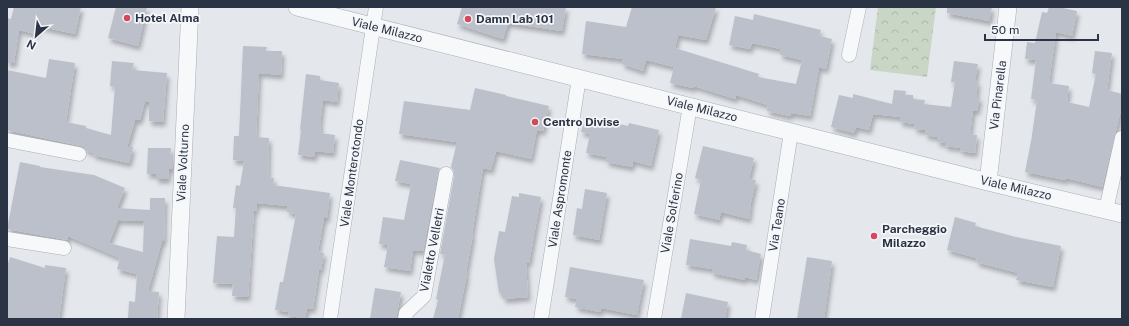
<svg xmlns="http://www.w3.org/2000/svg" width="1129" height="326" font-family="'Public Sans',sans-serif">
<defs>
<pattern id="forest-crowns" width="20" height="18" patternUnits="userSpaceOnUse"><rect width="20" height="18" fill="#c9d6c5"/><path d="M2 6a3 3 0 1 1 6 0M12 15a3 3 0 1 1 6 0" fill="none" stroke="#adb8ab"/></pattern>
<filter id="shadow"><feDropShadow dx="2.5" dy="4.5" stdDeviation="2" flood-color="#0004"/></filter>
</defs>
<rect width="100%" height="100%" fill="#e4e7ec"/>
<path fill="url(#forest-crowns)" d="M878 7H936L927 77 870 70Z"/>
<path fill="#bbc0ca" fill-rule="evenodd" filter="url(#shadow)" d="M14 7H81L75 34 38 26 36 34 19 30 14 63H7V18L11 19Z
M116 7H147L138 46 108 38Z
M462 7H566L562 31 508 23 503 39 457 24Z
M632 7H716L706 40 678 35 675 48 759 74 758 77 796 84 802 60 780 55 781 49 752 43 750 49 729 45 735 16 753 20 754 14 821 30 819 36 832 39 826 69 819 67 810 116 791 113 790 116 767 111 768 105 736 95 735 99 694 86 693 88 670 83 674 67 646 60 643 71 622 64 623 59 582 54 586 21 626 27Z
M947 7H992L989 21 947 13Z
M1049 7H1058L1077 11 1072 36 1056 32 1049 83 1069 86 1067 102 1089 107 1096 74 1092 73 1095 51 1112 53 1107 90 1122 94V106L1102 187 1066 178 1065 180 1025 172 1032 136V135L1037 100 1031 99 1036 60 1025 59 1027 42 1035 43 1042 12 1047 13Z
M243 46 267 47 266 51H282L281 75 259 73 256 137 269 138 268 177 274 178 273 185 330 193 327 218H324L318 251 324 253 321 270 319 269 313 309 307 308 305 319 288 315V312L275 310 280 282H283L296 214 287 212 288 206 257 203 256 211 254 210 248 297 232 296 233 284 213 283 217 236 234 237 236 208H233L236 185 240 186 244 161 233 160 234 136H239Z
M49 59 75 63 66 122 86 126V128L111 135 115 86H110L112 61 134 63 132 70 167 73 163 122 149 121V102L145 101 140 120H135L127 147H133L129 163 93 155 94 153 87 151 84 147 81 146 7 130V70L46 78Z
M954 61 978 64 975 81 978 82 976 97H980L977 111 973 110 970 134 977 135 975 153 960 151 961 148 945 146V143L937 142V137L925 135 926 130 914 129 915 124 900 122V117L873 114 869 130 856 127 854 133 831 127 839 95 853 98V94L892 104 894 90 906 91 905 95H913V99L925 100 924 104 951 107 955 82H951Z
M306 74 320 76V80L339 83 337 102 323 100 320 124H321L320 133 335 135 333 153 315 151V157L298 155 301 130H300Z
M475 88 506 95V96L549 106 543 131 537 130 531 159 496 151 491 170 483 168 472 234H473L466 273 467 274 458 319H433L438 300 436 299 445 254H440L454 176V171L451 167 457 142 399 134 404 101 470 110Z
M585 116 628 126 629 123 659 130 651 166 633 161 632 167 606 162 607 157 586 153 590 134 581 132Z
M703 146 754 158 749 179 756 180 751 202 749 219 721 212 719 220 694 214 701 180 695 178Z
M148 148H171L170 157H173V169H169L168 179H156V174H147Z
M400 160 440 168 438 172 423 251 413 250 410 271 384 267 388 245 379 244 383 217 404 220 411 184 395 181Z
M20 162 40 166V167L94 175 125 188 117 208 150 210V198H165L164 241H162L148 291 159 292 157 319 128 318 129 301 135 302 137 274 117 269 120 258 68 236 67 240 7 229ZM118 220 144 221 143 252 109 243Z
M585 189 607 193 599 240 573 235 577 208 582 209Z
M519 193 541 197 529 263 526 262 528 297 503 299V293H499L494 259 499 231 505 232 512 196 519 197Z
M955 217 976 223 975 226 1016 237 1061 246 1053 287 1016 280 1018 273 976 262 977 258 947 250Z
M690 239 731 246 732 242 747 245 746 250 761 254 756 280 745 277V280L712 273V269L686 265Z
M10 257 45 268V265L66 268 59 319H7V266Z
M807 257 832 261 824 319H797Z
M570 267 644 280 637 315 601 308 600 312 575 307 577 299 565 297Z
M375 288 401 292 396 319H370Z
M686 293 728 302 725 319H681Z"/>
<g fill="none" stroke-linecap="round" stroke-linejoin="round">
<g stroke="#a9aeb7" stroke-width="15">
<path id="minor" d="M849 55 859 7
M7 140 79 154
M1106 210 1122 138
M7 239 64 248
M330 319 376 7
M405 319 406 313 424 296 446 174
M541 319 579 78
M654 319 690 106
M762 319 791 132"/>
</g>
<g stroke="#a9aeb7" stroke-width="18">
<path id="tertiary" d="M297 7 791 132 988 182 1122 214
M988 182 1008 7
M176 319 190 7"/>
</g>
<use href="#minor" stroke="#f7f8fa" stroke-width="14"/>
<use href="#tertiary" stroke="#f7f8fa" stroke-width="17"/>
</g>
<g fill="#d1495b" stroke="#f4f6f9" stroke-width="1.5">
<circle cx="127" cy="18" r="4"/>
<circle cx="468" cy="19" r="4"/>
<circle cx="535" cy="122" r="4"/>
<circle cx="874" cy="236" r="4"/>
</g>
<g text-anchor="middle" stroke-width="3.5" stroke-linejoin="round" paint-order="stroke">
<g font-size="12" font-weight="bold" fill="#2b3445" stroke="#f4f6f9" text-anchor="start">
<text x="135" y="22">Hotel Alma</text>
<text x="476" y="23">Damn Lab 101</text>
<text x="543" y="126">Centro Divise</text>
<text x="882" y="233">Parcheggio<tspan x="882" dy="14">Milazzo</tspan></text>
</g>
<g font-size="12" fill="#2b3445" stroke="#f4f6f9">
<text transform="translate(387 30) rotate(14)" y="4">Viale Milazzo</text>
<text transform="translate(998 95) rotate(-83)" y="4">Via Pinarella</text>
<text transform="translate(702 109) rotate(14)" y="4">Viale Milazzo</text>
<text transform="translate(183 163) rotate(-87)" y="4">Viale Volturno</text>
<text transform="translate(352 173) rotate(-82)" y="4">Viale Monterotondo</text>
<text transform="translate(1016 188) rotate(13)" y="4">Viale Milazzo</text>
<text transform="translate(560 199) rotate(-81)" y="4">Viale Aspromonte</text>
<text transform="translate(672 213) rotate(-80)" y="4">Viale Solferino</text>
<text transform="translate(777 225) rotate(-81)" y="4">Via Teano</text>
<text transform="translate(432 250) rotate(-79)" y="4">Vialetto Velletri</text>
</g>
</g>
<rect width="1129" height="326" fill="none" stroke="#2b3445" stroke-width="16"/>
<g transform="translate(36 36) rotate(208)" stroke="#f4f6f9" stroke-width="3" paint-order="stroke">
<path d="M0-3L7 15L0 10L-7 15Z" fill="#2b3445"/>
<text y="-6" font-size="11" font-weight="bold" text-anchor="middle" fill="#2b3445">N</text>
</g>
<path d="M985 34v6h113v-6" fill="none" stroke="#2b3445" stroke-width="2"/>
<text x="991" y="34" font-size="12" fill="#2b3445" stroke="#f4f6f9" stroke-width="3" paint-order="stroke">50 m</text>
</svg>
